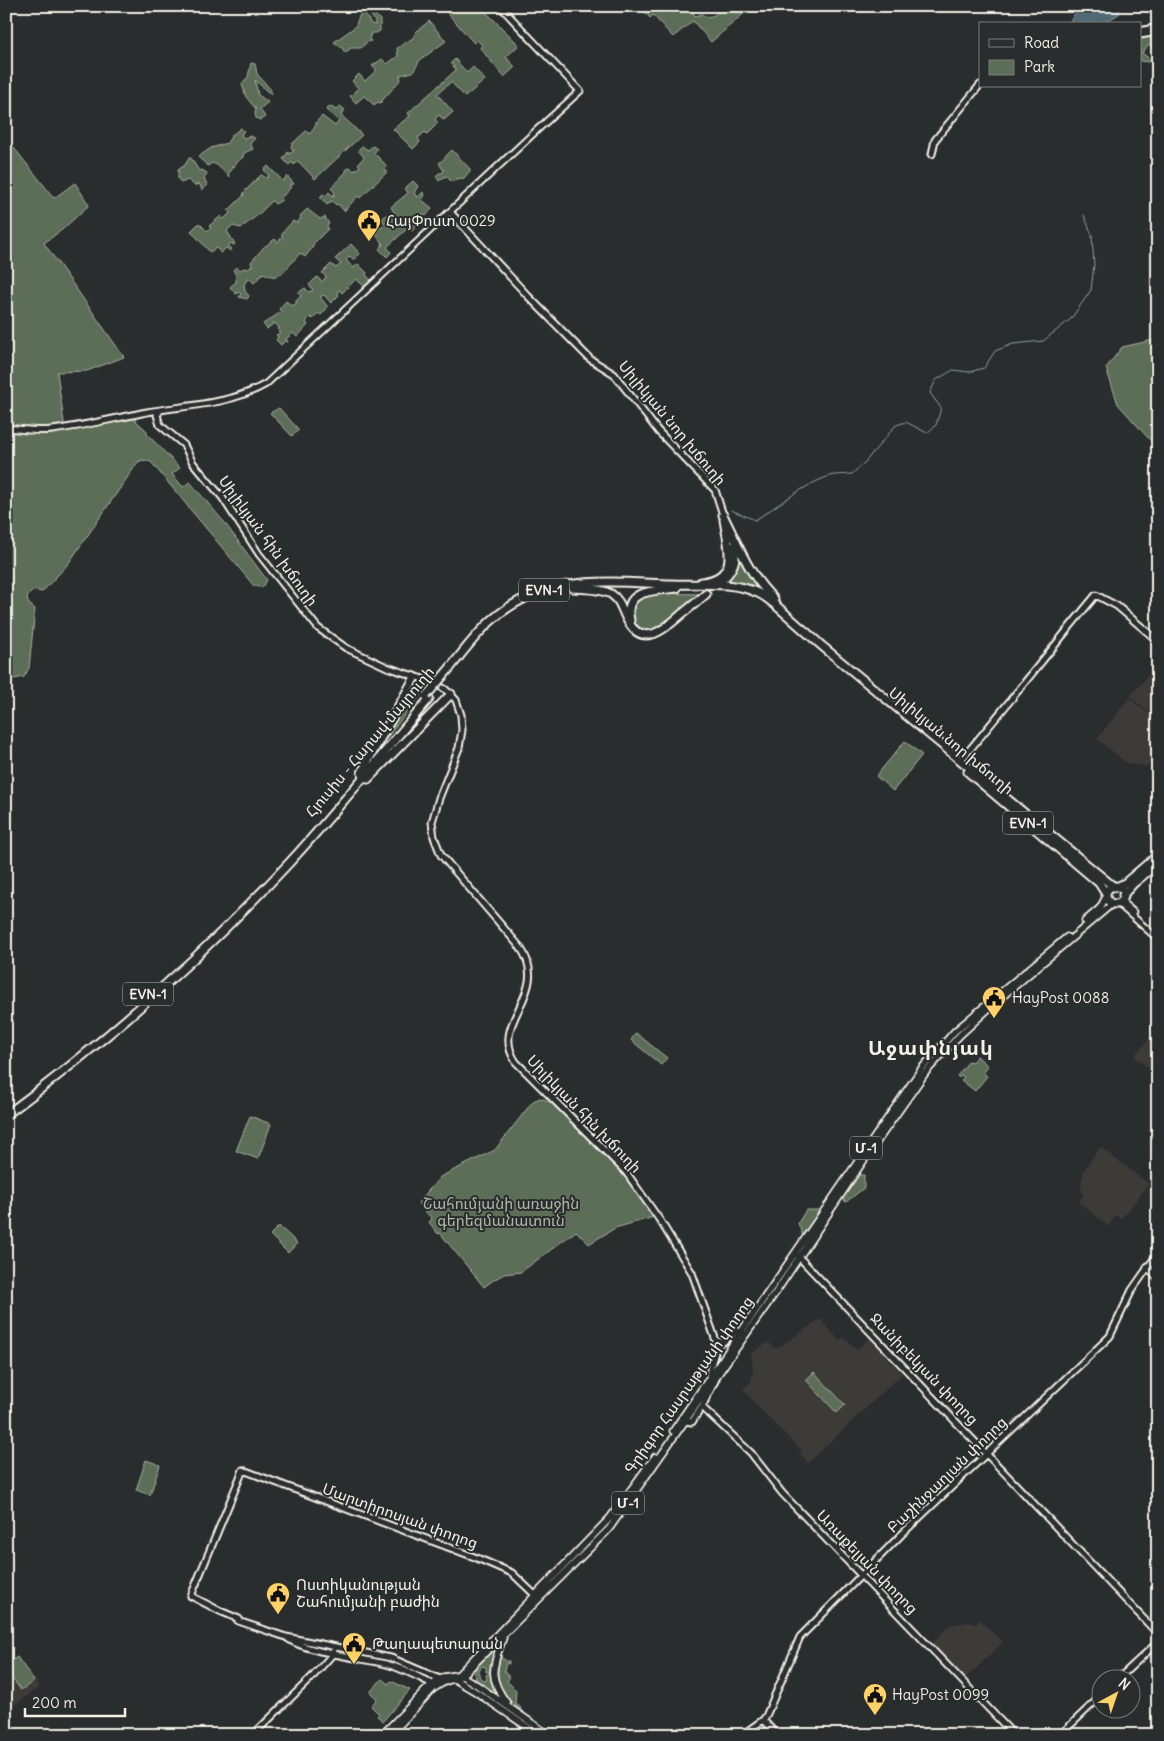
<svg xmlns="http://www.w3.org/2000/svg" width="1164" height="1741" font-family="Delius,'Noto Sans Armenian',sans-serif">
<rect width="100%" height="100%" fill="#2a2d2e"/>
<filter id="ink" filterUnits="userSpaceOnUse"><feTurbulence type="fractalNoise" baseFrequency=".02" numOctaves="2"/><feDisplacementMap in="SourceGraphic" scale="10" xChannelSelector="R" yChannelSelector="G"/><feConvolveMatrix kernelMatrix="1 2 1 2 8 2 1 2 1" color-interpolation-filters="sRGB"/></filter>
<g filter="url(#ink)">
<path fill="#3d3a38" d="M1150 673 1158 679V719L1130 697Z
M1129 698 1158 721V753L1148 766 1128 764 1097 739Z
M1158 1029V1076L1134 1056Z
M1100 1147 1149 1184 1121 1219 1116 1215 1108 1226 1079 1202 1083 1196 1081 1184 1084 1170Z
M820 1319 839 1340 843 1337 857 1350 869 1338 902 1374 808 1463 800 1453 802 1451 759 1408 743 1389 751 1382 753 1369 751 1354 768 1342 776 1349Z
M980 1620 1003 1642 966 1678 932 1644 949 1625 968 1622 976 1624Z
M17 1656 40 1687 7 1710 6 1664Z"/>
<path fill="#5c6e58" stroke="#a8b0a0" d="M441 6H480L519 45 506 57 515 67 504 77 480 48 482 45 477 40 474 43Z
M645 6H696L697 9 693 13 694 15 697 16 701 14C709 19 717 16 721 7L724 9 728 6H748V10L711 42 693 21 673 37 653 15 650 18 643 10Z
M370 11 373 12 380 20V31L376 33H371L369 39 371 41 367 42 361 48H351L345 53 343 49 334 42 355 27 361 12H364L371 24 375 25C376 19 370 17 370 11Z
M429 21 446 41 420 60 413 72 400 75 401 79 380 103 378 102 374 105 364 96 356 103 350 96 358 88 352 81 359 74 365 81 377 70 372 66 382 59 387 64 398 56 397 48 413 38 416 32Z
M1158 35V42L1155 43 1157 50 1155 51 1149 45 1142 53 1151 60 1149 62 1140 61V39Z
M455 59 467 73 473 67 485 80 465 97 451 82 437 94 453 112 444 120 439 115 435 119 438 123 427 134 425 132 418 138 420 142 413 149 393 129 410 116 408 113 456 70 451 63Z
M251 63 255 64 257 74 271 90V94H270L255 80 258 95 268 102 260 109 265 117 260 120 256 118 255 113 256 109 246 97 242 84 248 77Z
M330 106 336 110 340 106 345 110 341 115 362 135 315 179 298 161 294 165 292 162 289 165 283 159 288 152 289 154 294 151 291 147 292 144 306 131 310 134 316 125V122L322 116 335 126 339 121 326 110Z
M241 128 244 131 241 135 244 138 249 136 255 138 250 144 253 149 244 153 243 157 235 164V166L231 167 232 170 228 174 230 177 217 165 212 163 208 166 198 157 211 148 227 143 232 135Z
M6 138 54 198 75 183 89 205 63 229 44 243 124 357 87 371 57 372 65 430 133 418 147 431V434L180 468 172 474 183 487 190 482 224 522 267 580 263 587 254 586 151 462 143 460 138 462 68 564 42 592 34 590 27 596 28 603 35 609 29 668 24 677 14 679 6 678V337L9 335 6 320Z
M362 146 368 150 373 146 377 149 374 153 387 166 385 169 387 172 360 198 358 196 344 211 338 204 336 205 332 201 327 205 320 197 323 194 326 196 329 192 333 196 335 193 331 188 346 172V170L350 167 354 171 360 166 358 164 364 157 358 150Z
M452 150 470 169V171L463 179 459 178 452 182 446 176 439 181 436 176 439 173H442L444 171 439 163C444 160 447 154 452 150Z
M189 158H191L199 171 202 170 207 173 204 179 208 185 202 190 199 183 195 186 188 180 181 183 178 178V170L185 165Z
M268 166 283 181 287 176 294 184 289 185 291 187 281 198 282 200 275 204 272 201 259 214 241 228 232 226 227 231 235 244 233 245 231 243 228 246 232 250 231 251 226 248 221 253 216 248 210 252 191 231 199 223 207 231 211 228 209 226 221 216 224 219 230 213 228 211 244 195 243 193 261 175 267 178 269 176 264 170Z
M413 181 418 186 414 193 418 197 423 192 425 195 422 200 432 208 426 216 423 214 416 220 418 224 412 231 408 228 387 247 391 252 387 257 379 249 383 244 376 235 372 237 367 232 376 223 381 228 385 224 382 219 387 214 390 216 395 214 391 207 408 193 405 188Z
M307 209 320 219 325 217 329 224 327 226 328 229 313 244V247L305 257 300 253 288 267 287 269C277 278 275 278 263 273L254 283 249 278 244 284 245 291 249 296 247 299 239 297 241 294 239 292 236 294 230 287 236 282V275L233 270 236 267 240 270 244 268 248 269 252 266 251 262 264 247 275 239 278 242 282 237V233L293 221 297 223 301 218 300 216Z
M351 244 360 254 354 260 350 256 346 260 353 268 358 264 367 273 366 275 373 282 366 288 356 279 342 293 340 290 337 292 339 295 331 303 324 295 320 297 328 307 321 315 318 313 313 319 310 317 306 322 308 325 297 337 293 333 286 339 288 342 285 341 281 345 276 340 278 337 276 335 280 333 278 329 279 327 274 323 267 329 263 324 281 312 279 309 286 301 292 306 296 304V301L301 296 298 293 305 288 309 292 313 290 309 285 317 277 322 282 326 277 322 273 331 264 336 268 341 264 335 259Z
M1158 339V449L1118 404 1106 368 1122 347Z
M279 408 299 430 292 436 270 413Z
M738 552 765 593 743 584 724 583C734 573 740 566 738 552Z
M648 593 702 594 659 629 649 631 643 630 635 624 631 609 637 598Z
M417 681 429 684 375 753 413 687Z
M905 741 922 755 893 791 876 776Z
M636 1033 667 1058 661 1065 631 1040Z
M977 1056 988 1066 983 1072 987 1076 975 1091 961 1080 964 1077 962 1075 959 1078 957 1076 969 1061 972 1062Z
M540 1098 550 1102 623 1175 654 1217 615 1228 589 1244 576 1231 521 1272 504 1274 495 1279 484 1287 440 1233 438 1234 429 1222 432 1219 418 1203 440 1177 495 1150 533 1101Z
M250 1116 271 1124 258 1159 236 1151Z
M858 1175H864V1188L846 1202 841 1198Z
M806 1210H818L819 1212 803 1236 798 1223Z
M279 1226 297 1243 288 1253 270 1235Z
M814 1372 845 1405 837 1413 806 1380Z
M146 1460 160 1465 150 1495 136 1490Z
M497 1647 490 1671 486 1672V1667L482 1666C477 1671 478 1679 485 1681L487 1679 486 1675 490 1672 493 1682 501 1698 478 1682 474 1673 477 1667Z
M17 1657 34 1681 21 1690 6 1670V1665Z
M501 1657 506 1661H509V1664L506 1663 504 1671 510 1677 507 1681 516 1690 515 1703 521 1708 520 1710C503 1695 492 1680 501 1657Z
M382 1679 388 1684 391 1681 410 1690 383 1721 377 1716 379 1714 371 1706 377 1699 370 1692Z"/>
<path fill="#4f6a74" stroke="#91a0a2" d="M1080 6H1121L1119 14 1102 24H1068Z"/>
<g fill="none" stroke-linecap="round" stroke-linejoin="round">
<path stroke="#91a0a2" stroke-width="1" d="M731 510 755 520C779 505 802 486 829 476 836 474 845 475 852 474L865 462 896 425 906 422 927 433 936 425 941 408 930 393 936 380 953 370 969 372 984 368 995 351 1013 344 1043 341 1071 319 1091 290 1094 265 1092 235 1084 215"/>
<g stroke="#f4f1e8" stroke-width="9">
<path id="secondary" d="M1140 31 1158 27
M1140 35 1158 32
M932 154 935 140 980 85
M450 212 528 296 590 359 614 374 658 431 715 490 723 515
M161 410 157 415 160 425 184 445 193 463 222 497 259 554 318 628 346 648 387 667 426 680 445 689 456 700 461 715 462 730 459 748 439 798 432 822 434 837 441 855 520 947C553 994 488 1021 516 1062L626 1172 661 1222 692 1273 716 1341C717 1357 709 1362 709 1377
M6 428C21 429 38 432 52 430 84 426 116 418 147 412 187 405 230 405 266 384L537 130 580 91 500 6
M961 760C1007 706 1050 650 1096 595L1117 606 1158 641
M1123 898 1124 904 1133 912
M1116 904 1121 906 1158 939
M797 1255 1158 1634
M1148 1266 1147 1267 1158 1278
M716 1341 723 1342 737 1331 743 1332
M702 1407 751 1453 782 1493 1014 1735
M684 1421 692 1422 702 1407 716 1379
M286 1637C302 1652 363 1658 386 1664 402 1668 418 1677 433 1684
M1119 1678 1158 1642
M440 1679 391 1658 286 1637 238 1621 239 1619 220 1611 191 1596 243 1470 477 1558 512 1573 538 1598
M763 1720 777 1735
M253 1735 314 1675 331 1656 334 1650
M742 1735 763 1720 766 1716 800 1637 901 1535 1105 1341 1110 1336 1132 1290 1158 1253
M1060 1735 1102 1695"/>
</g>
<g stroke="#f4f1e8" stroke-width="9">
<path id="primary" d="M1085 921 1100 908 1106 897
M673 1431 922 1068 955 1031 1067 937
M503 1638C493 1666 487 1677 507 1703
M454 1679 610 1518 655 1457
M454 1679 476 1692 539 1735
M382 1735 430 1686 444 1677 456 1675 462 1676 477 1685 549 1735
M390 1735 433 1689 444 1682 462 1676 609 1529 776 1292 860 1166 926 1072 960 1035 997 1001 1112 904"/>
</g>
<g stroke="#f4f1e8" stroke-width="11">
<path id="highway" d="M723 515C739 546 748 574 774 599
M701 582C741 578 728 546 724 520
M720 582C732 572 738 561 734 546
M573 588C585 589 600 588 611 594 622 601 622 613 629 623 645 649 668 626 683 613 691 607 699 600 706 594
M630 620C622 588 657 591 677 588
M450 668C463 652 476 634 492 620 545 573 608 582 672 584 700 585 732 581 758 593 769 598 779 608 788 616 799 626 811 636 822 646L1114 887
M968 772 1099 883 1106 894
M362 773 366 764 415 677
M368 779 451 694
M1106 895a9 9 0 1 1 18 0a9 9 0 1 1-18 0Z
M1117 887 1125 883 1158 855
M1123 895 1134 883 1158 863
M6 1115C108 1040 203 955 289 863 338 810 382 754 429 699"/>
</g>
<use href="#secondary" stroke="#2a2d2e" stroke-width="5"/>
<use href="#primary" stroke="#2a2d2e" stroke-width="5.5"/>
<use href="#highway" stroke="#2a2d2e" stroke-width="7"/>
<g stroke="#f4f1e8" stroke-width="11" stroke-linecap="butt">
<path id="highway-bridge" d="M426 696 450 668"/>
</g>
<use href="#highway-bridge" stroke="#2a2d2e" stroke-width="7"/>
</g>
</g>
<defs>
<g id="civic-pin" transform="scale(1.25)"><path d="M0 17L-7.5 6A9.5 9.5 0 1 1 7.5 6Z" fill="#ffd166" stroke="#2a2d2e"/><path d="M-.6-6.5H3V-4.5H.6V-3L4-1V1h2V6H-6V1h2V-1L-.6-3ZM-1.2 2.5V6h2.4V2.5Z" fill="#111"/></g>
</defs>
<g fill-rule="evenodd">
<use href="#civic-pin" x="369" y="221"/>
<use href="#civic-pin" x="994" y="998"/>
<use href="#civic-pin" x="278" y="1594"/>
<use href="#civic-pin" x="354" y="1644"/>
<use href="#civic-pin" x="875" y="1695"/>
</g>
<g text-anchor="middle" stroke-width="4" stroke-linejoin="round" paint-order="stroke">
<g fill="#2a2d2e" stroke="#b7b6b0" stroke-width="1">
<rect x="519" y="578.5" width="50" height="23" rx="4"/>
<rect x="1003" y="811.5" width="50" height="23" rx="4"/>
<rect x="123" y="982.5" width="50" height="23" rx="4"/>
<rect x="850" y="1136.5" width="32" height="23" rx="4"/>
<rect x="612" y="1491.5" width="32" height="23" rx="4"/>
</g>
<g font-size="14" font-weight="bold" fill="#f4f1e8">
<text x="544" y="595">EVN-1</text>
<text x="1028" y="828">EVN-1</text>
<text x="148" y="999">EVN-1</text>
<text x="866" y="1153">Մ-1</text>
<text x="628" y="1508">Մ-1</text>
</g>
<g font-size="15" fill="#f4f1e8" stroke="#2a2d2e" text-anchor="start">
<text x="386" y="226">ՀայՓոստ 0029</text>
<text x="1012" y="1003">HayPost 0088</text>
<text x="296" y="1590">Ոստիկանության<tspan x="296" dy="17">Շահումյանի բաժին</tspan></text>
<text x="372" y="1649">Թաղապետարան</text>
<text x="892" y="1700">HayPost 0099</text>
</g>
<g font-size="15" fill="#f4f1e8" stroke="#2a2d2e">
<text transform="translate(672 423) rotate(50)" y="5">Սիլիկյան նոր խճուղի</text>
<text transform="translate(268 541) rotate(54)" y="5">Սիլիկյան հին խճուղի</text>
<text transform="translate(951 741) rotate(40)" y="5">Սիլիկյան նոր խճուղի</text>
<text transform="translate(370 742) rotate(-50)" y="5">Հյուսիս - Հարավ մայրուղի</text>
<text transform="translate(584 1114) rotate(46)" y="5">Սիլիկյան հին խճուղի</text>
<text transform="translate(924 1369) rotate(46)" y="5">Ջանիբեկյան փողոց</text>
<text transform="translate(689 1385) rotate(-55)" y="5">Գրիգոր Հասրաթյանի փողոց</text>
<text transform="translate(947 1475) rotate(-44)" y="5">Բաշինջաղյան փողոց</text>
<text transform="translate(400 1516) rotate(20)" y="5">Մարտիրոսյան փողոց</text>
<text transform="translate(867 1562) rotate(46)" y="5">Առաքելյան փողոց</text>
</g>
<g font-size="15" fill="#b0b6a7" stroke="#2a2d2e">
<text x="501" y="1209">Շահումյանի առաջին<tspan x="501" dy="17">գերեզմանատուն</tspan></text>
</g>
<g font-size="20" font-weight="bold" letter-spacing="1" fill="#f4f1e8" stroke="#2a2d2e">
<text x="931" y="1055">Աջափնյակ</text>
</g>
</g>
<rect width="1164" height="1741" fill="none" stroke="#2a2d2e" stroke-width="25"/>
<rect x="12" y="12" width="1139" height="1716" fill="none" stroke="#f4f1e8" stroke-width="2" filter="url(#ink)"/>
<rect x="979" y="22" width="162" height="65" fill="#2a2d2e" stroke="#7b7b78"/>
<rect x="989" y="39" width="25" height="8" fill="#2a2d2e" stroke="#7b7b78"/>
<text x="1024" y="48" font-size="15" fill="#f4f1e8">Road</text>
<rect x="989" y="60" width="25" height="15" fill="#5c6e58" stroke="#7b7b78"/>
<text x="1024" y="72" font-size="15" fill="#f4f1e8">Park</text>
<g transform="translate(1116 1694) rotate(40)"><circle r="24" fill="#2a2d2e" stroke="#7b7b78"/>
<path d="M0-4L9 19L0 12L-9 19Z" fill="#ffd166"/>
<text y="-8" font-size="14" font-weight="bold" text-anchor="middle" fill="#f4f1e8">N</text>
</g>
<path d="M25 1708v8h100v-8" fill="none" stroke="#f4f1e8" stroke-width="2.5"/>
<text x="32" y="1708" font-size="15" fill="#f4f1e8" stroke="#2a2d2e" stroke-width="4" paint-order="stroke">200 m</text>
</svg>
